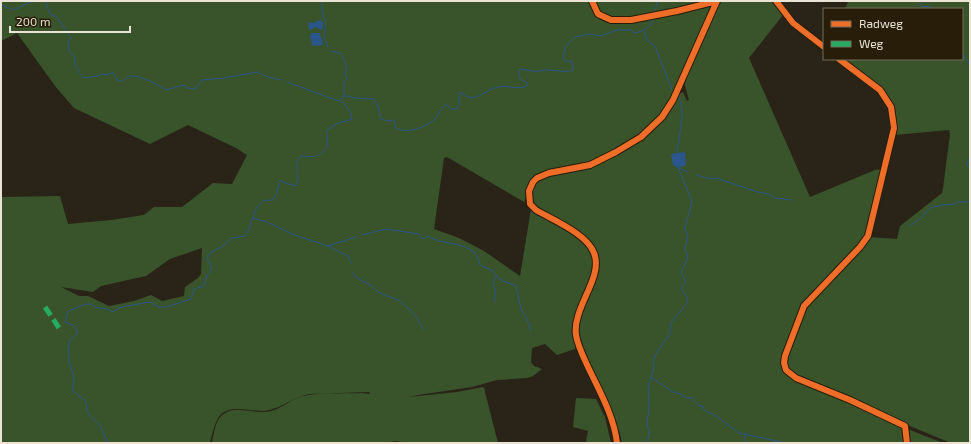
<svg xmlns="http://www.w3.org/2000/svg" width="971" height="444" font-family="'Exo 2',sans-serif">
<rect width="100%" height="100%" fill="#2a2418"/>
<path fill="#39532a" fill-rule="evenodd" d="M1 1H708L660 13 709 4 712 6V8L669 103C664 110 660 117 654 123 639 138 606 158 586 164 570 168 549 167 536 178 528 184 528 194 524 202L447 157 444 158 434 229 459 238 484 251 520 276 531 209C552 221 602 240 593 271 589 286 581 299 577 314 575 319 574 324 574 329 574 336 579 343 575 349L557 355 545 344 532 348 531 362 534 366 542 369 533 376 527 378 497 380 472 387 418 395 409 397 457 392 483 387 484 388 498 443H408L395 441 386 443H212C214 433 215 419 225 413 236 406 252 413 264 412 278 412 288 401 300 397 314 392 346 394 361 393L370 394 369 392 309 394C294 397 283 407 269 410 263 412 256 410 250 410 219 406 217 415 210 443H1V197L60 196 68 224 111 220 144 215 154 207H182L213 183 232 184 247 155 236 148 188 125 150 144 74 108 55 86 17 33 1 41ZM202 248 201 274 198 278 185 287 184 296 162 301 151 295 134 301 109 306 88 296H79L61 287 93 292 101 286 146 276 170 259Z
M719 1H775L783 15 749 58 810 197 875 170 883 169 865 239 802 307 808 303 868 237 897 239 900 226 942 193 943 188 950 134 949 130 894 135C899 93 871 81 843 59H962V9H845L848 2 847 1H970V443H951L900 422 904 430 905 443H622L619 430H616L579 343C578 337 577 331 578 325 581 292 616 264 583 235L535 207 530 197 531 190 534 184 544 176 585 167 600 163 607 158 645 134 661 120 677 95 683 92 687 101 689 100 685 86 686 75Z
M576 398 596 399 605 417 611 443H582L586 442 588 431 573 427Z
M910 430 943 443H909L908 431Z"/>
<path fill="#2b568c" d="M321 20 323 24 322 30 314 27 313 29 309 30 308 24 310 22 314 23 317 21Z
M311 33H319L322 39 323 45 313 46 310 38Z
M685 152 686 165 678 168 673 165 671 154Z"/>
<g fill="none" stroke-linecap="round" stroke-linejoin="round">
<path stroke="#2b568c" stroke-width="1" d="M45 1 50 14 57 17 71 38 68 42 69 51 74 56C74 64 77 72 84 78L97 76 103 74 107 75 111 73H114L117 80 122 81C125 79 129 75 133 76 140 76 160 85 166 90L184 85 188 88 195 89 202 80 224 78 257 72 268 77 281 80
M322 1V11L326 24 324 35 328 47
M918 1 923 7 928 6 933 9
M1 5 14 10 30 2 39 1
M655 13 657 1
M644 31 647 40 655 46 672 90
M331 51 340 53C345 61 348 66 345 75L347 78 344 82V96
M962 52 970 66
M287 82 339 101 340 100
M677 154C678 137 687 111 678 96
M970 156 967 164 970 170
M678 167 692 201 685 229 688 236 685 248 688 258 681 273 685 280V284L681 288 688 299 687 303 674 319 670 325V333L668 337 658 350 653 361 654 368 651 377 673 392 681 394 684 397 692 398 699 406H703L704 410 716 416 739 433 786 443
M679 168 688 172
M697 175 710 179 716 178 758 192 769 194 775 198 791 200
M253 218 267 222 292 234 328 246 356 237
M910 226 921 218 930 208 942 205 955 204 958 202H965L970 200
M362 235 386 229 419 234 423 239 428 236C442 245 461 241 475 253 477 256 479 261 480 265L493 271 499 279 516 286 521 309 526 317 531 331
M328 246 348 256 351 263
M352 272 356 277 370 285 380 293 400 301 415 315 424 330
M494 302C494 299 496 295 495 292 494 286 492 282 496 276
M745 434 746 443
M108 443 100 425 91 417 87 411 86 401 73 391 74 376 69 363 68 349 70 340 78 333 75 326 65 322 68 311C74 309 85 303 89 304 92 304 94 307 98 308 105 309 105 307 112 312L122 307 150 302 159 307H166L191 299 194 289 204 286 207 275 212 269 207 258 211 252 220 248 232 238 245 236C252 227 253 207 263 201 266 200 270 200 273 200 279 192 277 186 281 180L285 183 296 186C296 183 298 179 298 176 298 166 292 167 301 156 315 157 319 158 328 146L326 131 336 124 352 119 351 113 341 99 344 96H348L354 98 374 99 379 109 381 119 388 121 394 120 396 128C407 134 423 128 433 121 438 116 440 110 445 105H447L451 109H457L459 105V95L461 92C473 106 486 89 498 87 508 85 518 90 527 86L526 82 520 79 519 72 520 69C525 69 528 71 533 71 538 72 542 70 546 70 555 70 565 73 573 70L572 62 564 60 563 58 566 46 575 37 590 34 600 36 617 30H630L635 33C644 31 653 26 654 16
M645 443 649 437 648 434 650 432 647 426 649 404 648 389 651 377"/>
<path stroke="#666160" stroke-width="3.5" d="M592 1 598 14 611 20H631L677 11 717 1
M776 1 793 23 824 47
M839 59 880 90 891 107 894 128 868 236 860 247 804 306 785 356 784 363 786 370 796 378 850 400 905 426 907 443
M617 443C614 417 600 392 589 369 584 358 578 347 576 335 572 308 604 277 594 253 587 234 553 220 536 210L530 204 529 191 533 182 537 178 549 173 590 165 616 152 641 137 662 117 673 100 717 1"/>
<path stroke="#26ab63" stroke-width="5" stroke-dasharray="10 5" stroke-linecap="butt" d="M45 307 59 328"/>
<g stroke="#271d08" stroke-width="8">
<path id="cycleway" d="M592 1 598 14 611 20H631L677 11 717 1
M776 1 793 23 824 47
M839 59 880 90 891 107 894 128 868 236 860 247 804 306 785 356 784 363 786 370 796 378 850 400 905 426 907 443
M617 443C614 417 600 392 589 369 584 358 578 347 576 335 572 308 604 277 594 253 587 234 553 220 536 210L530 204 529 191 533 182 537 178 549 173 590 165 616 152 641 137 662 117 673 100 717 1"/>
</g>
<use href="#cycleway" stroke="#ee6e29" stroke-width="6"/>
</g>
<rect width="971" height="444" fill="none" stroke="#eae3d6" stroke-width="4"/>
<rect x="823" y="8" width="140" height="52" fill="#271d08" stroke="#756c5a"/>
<rect x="831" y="21" width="20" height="6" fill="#ee6e29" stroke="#756c5a"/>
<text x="859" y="28" font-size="12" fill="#eae3d6">Radweg</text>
<rect x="831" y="41" width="20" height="6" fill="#26ab63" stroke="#756c5a"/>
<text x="859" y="48" font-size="12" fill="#eae3d6">Weg</text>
<path d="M10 26v6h120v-6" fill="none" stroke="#eae3d6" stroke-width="2"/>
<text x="16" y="26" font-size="12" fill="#eae3d6" stroke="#271d08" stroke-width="3" paint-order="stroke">200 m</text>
</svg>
